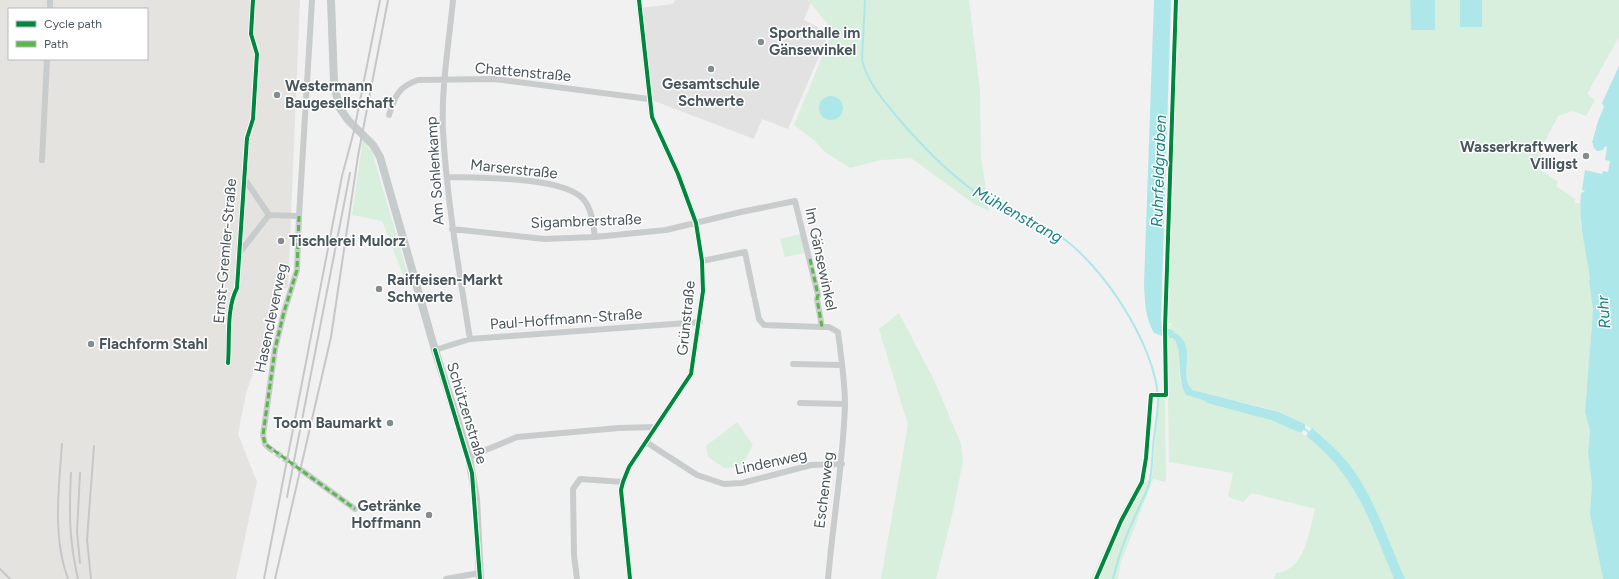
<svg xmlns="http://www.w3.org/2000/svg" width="1619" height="579" font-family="Figtree,sans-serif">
<rect width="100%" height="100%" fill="#f1f1f1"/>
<path fill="#e5e3df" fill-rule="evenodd" d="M0 0H300L288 288H281L246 394 238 434 257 482 236 579H0ZM9 9H147V59H9Z"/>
<path fill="#e3e2e3" d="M675 0H806L811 2 804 20 829 33 788 129 762 119 754 139 649 99 640 8 673 4Z"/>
<path fill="#d7efdc" d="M808 0H969L980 90 981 157 989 211 974 204 911 158 881 160 850 168 825 152 814 140 794 125 832 33 830 27Z
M1177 0H1410L1411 30H1435V0H1460V27H1482V0H1619V37L1587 94 1595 100 1586 116 1573 111 1558 116 1542 147 1539 169 1558 182 1556 186 1575 199 1574 203H1580L1581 226 1591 278 1589 281 1593 310 1585 412 1590 431 1588 453 1592 484 1590 514 1603 579H1405C1377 514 1352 438 1279 412 1258 405 1235 401 1214 395 1207 393 1197 392 1191 388 1178 369 1199 341 1169 330L1172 323H1167L1168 274 1170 273V269H1168Z
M363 139 372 152 411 285 408 287 382 221 352 215Z
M801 234 805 253 785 257 780 239Z
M899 313 935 382 961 444 963 461 953 511 936 579H881L908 425 879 329Z
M1167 336 1173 338 1178 344 1180 380 1186 395 1203 400 1207 403C1233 410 1261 414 1285 425 1349 452 1369 521 1394 579H1274L1276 573C1305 571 1309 532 1315 509L1252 493 1243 502 1228 497 1233 473 1169 462Z
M1159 396H1165L1166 482 1153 479 1120 565 1118 579H1091L1121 513 1134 489 1152 478Z
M737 422 753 445 743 464 726 469 708 457 706 446Z"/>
<path fill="#aee7e9" d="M1154 0H1171L1161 319 1163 336 1154 333C1145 317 1145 303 1144 284Z
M1410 0H1435V30H1411Z
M1460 0H1482V27H1460Z
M1619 66V579H1603L1590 514 1592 484 1588 453 1590 431 1585 412 1593 310 1589 281 1590 278C1586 250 1578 222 1581 193L1585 191 1582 190 1585 170 1602 174 1603 171 1608 172 1610 161 1605 160 1607 147 1592 143 1598 121 1604 107 1602 103Z
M819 108a12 12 0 1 1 24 0a12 12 0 1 1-24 0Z
M1169 330C1203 343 1175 375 1193 390L1279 412 1305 424V428L1301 433 1271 420 1207 403 1203 400 1186 395C1176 379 1183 346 1173 338H1169Z
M1312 428C1329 443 1346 457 1358 477 1378 508 1390 545 1405 579H1394C1370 523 1357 475 1306 436Z"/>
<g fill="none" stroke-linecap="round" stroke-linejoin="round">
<path stroke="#aee7e9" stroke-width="2" d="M865 0 862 60C867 82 884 101 898 118 921 145 945 170 974 191 1000 209 1031 217 1058 235 1102 263 1156 346 1158 399 1158 415 1154 432 1153 448 1152 459 1152 473 1149 484 1146 494 1140 504 1136 514 1126 535 1118 557 1113 579
M1303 428 1311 434"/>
<path stroke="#aee7e9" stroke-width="7" d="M1156 325 1160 331 1170 333"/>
<path stroke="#aee7e9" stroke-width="12" d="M1599 145 1619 101"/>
<path stroke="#c7cacc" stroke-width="6" stroke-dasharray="6 3" stroke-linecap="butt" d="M269 448 304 472"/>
<path stroke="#c9cccd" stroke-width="6" d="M453 0C449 43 441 87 443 131 447 201 459 270 470 339
M50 9V0
M389 115C395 96 398 87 418 80L494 79 649 99
M42 160 47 59
M447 177C477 178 565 176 584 200 592 210 593 224 595 237
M244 178 269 215 299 216 312 0
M452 229 544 239 595 237 666 230 741 212 795 201 818 295 817 299 822 327
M240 252 269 215
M702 261 745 252 754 296
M755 300 759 319 764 325 822 327H829L838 332C841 356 845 381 845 405 843 464 833 521 828 579
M435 350 470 339 700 322
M228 363C230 339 226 309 237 288L247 138 253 119 257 54 251 34 253 0
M793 364 842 365
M800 403 845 404
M646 442 697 475 724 484 742 483 811 465 842 464
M269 448 265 444 263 435 265 421 275 349 284 312 297 270 299 216
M469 457 517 437 619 428 656 427
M304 472 355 509
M446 579 479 573
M577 579 574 555 573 489 580 479 623 482
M630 579 621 490 623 482 629 467 691 374 703 291 702 261 696 223 678 174 652 117 639 0"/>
<path stroke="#c6cbcc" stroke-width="8" d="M331 0 334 83 339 107 348 120 373 145 380 157 435 350 469 457 476 499 480 579"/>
<path stroke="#c5c7c8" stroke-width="2" d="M62 444C59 488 52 536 68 579
M71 473C69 512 69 540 78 579
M80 473 77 532 80 563
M287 497 350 173
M0 569 10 579
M91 579 87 540 94 446
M264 579 342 176 354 131 380 0
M275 579 331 337 358 156 388 0"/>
<path stroke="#58b947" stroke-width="3" stroke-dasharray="6 3" stroke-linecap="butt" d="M299 216 297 270 284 312 275 349 263 435 265 444 355 509
M810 259 818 295 817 299 822 327"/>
<g stroke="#fff" stroke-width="6">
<path id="cycleway" d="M435 350 472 473 480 579
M228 363C230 339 226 309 237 288L247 138 253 119 257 54 251 34 253 0
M630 579 621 490 623 482 629 467 691 374 703 291 702 261 696 223 678 174 652 117 639 0
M1096 579 1121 521 1142 482 1146 458 1151 395H1166L1165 328 1176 0"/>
</g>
<use href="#cycleway" stroke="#00873e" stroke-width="4"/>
</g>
<g fill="#848c90" stroke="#fff" stroke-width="1.5">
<circle cx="761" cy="42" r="4"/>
<circle cx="711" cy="69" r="4"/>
<circle cx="277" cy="95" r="4"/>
<circle cx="1586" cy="156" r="4"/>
<circle cx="281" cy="241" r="4"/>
<circle cx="379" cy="289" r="4"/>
<circle cx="91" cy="344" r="4"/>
<circle cx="390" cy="423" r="4"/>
<circle cx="429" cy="515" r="4"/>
</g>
<g text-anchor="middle" stroke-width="3" stroke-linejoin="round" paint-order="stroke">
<g font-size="15" font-weight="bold" fill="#49565c" stroke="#fff" text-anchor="start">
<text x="769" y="38">Sporthalle im<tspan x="769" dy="17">Gänsewinkel</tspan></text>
<text x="711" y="89" text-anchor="middle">Gesamtschule<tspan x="711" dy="17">Schwerte</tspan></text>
<text x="285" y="91">Westermann<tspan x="285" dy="17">Baugesellschaft</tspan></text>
<text x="1578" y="152" text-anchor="end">Wasserkraftwerk<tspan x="1578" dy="17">Villigst</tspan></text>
<text x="289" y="246">Tischlerei Mulorz</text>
<text x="387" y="285">Raiffeisen-Markt<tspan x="387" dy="17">Schwerte</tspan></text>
<text x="99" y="349">Flachform Stahl</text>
<text x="382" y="428" text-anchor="end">Toom Baumarkt</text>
<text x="421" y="511" text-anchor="end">Getränke<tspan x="421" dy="17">Hoffmann</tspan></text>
</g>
<g font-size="15" fill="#49565c" stroke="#fff">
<text transform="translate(523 72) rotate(5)" y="5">Chattenstraße</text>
<text transform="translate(514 169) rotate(6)" y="5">Marserstraße</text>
<text transform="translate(435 171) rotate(-94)" y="5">Am Sohlenkamp</text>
<text transform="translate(586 221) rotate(-2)" y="5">Sigambrerstraße</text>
<text transform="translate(225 251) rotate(-85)" y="5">Ernst-Gremler-Straße</text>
<text transform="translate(821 259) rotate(78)" y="5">Im Gänsewinkel</text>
<text transform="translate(271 318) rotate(-78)" y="5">Hasencleverweg</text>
<text transform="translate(686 318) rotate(-84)" y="5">Grünstraße</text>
<text transform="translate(566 319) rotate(-4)" y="5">Paul-Hoffmann-Straße</text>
<text transform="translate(467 413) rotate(73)" y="5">Schützenstraße</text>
<text transform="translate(771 462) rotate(-12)" y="5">Lindenweg</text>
<text transform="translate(824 490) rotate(-83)" y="5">Eschenweg</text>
</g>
<g font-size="16" font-style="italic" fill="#158085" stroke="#fff">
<text transform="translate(1158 171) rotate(-88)" y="6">Ruhrfeldgraben</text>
<text transform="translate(1018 214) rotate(29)" y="6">Mühlenstrang</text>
<text transform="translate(1603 312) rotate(-94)" y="6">Ruhr</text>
</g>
</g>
<rect x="8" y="8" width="140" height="52" fill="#ffffff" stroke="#b6bbbe"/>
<rect x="16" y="21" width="20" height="6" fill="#00873e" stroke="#b6bbbe"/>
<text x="44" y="28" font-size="12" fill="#49565c">Cycle path</text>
<rect x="16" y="41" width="20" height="6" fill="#58b947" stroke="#b6bbbe"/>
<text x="44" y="48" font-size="12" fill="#49565c">Path</text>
</svg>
